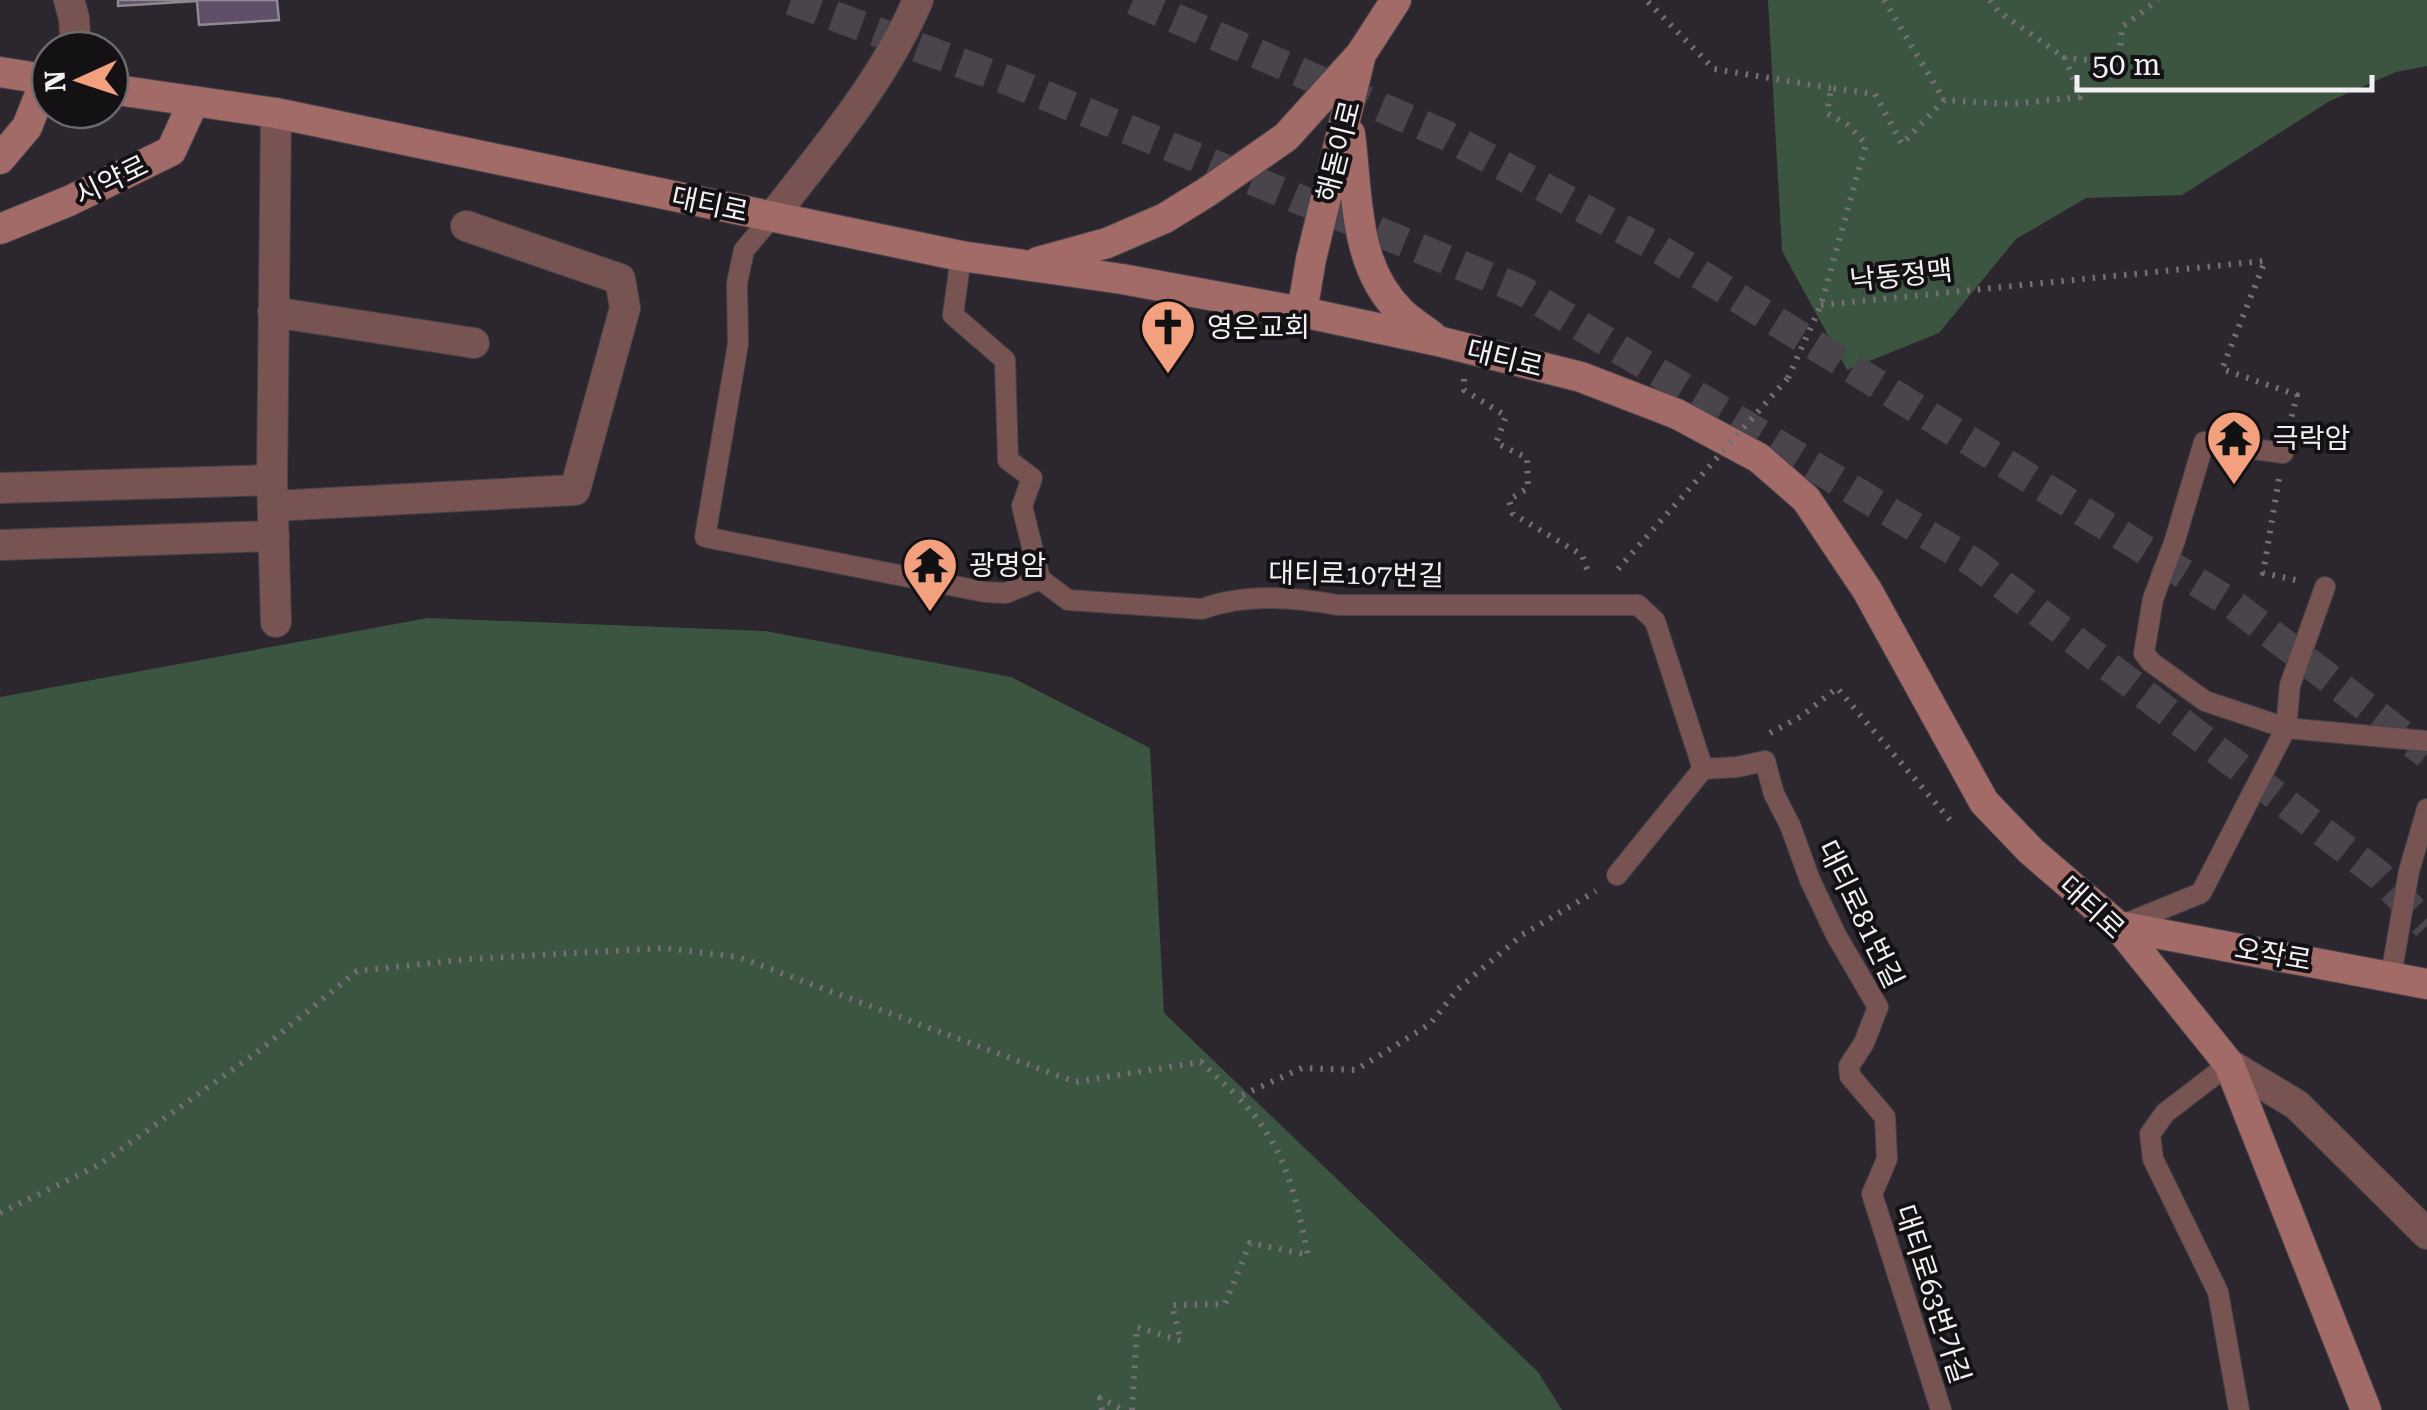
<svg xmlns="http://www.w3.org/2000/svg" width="2427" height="1410" font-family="'Roboto Serif','Noto Sans KR',serif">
<rect width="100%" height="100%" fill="#2c272e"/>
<path fill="#3c5540" d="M1768 0H2427V66L2396 72 2328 102 2182 195 2086 198 2016 239 1939 333 1847 370 1782 251Z
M428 618 765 631 1011 677 1150 748 1164 1013 1538 1372 1562 1410H0V697Z"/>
<path fill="#5f4f69" stroke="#8f8992" stroke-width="2.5" d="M118 0H277L279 20 199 25 197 1 118 6Z"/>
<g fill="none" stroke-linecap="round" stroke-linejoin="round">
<path stroke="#4a454c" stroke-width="30" stroke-dasharray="30 15" stroke-linecap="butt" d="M791 0 1012 82 1521 290 1976 564 2380 876 2427 926
M1133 0 1445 135 1656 247 2234 605 2427 754"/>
<g stroke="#48434a" stroke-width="22">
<path id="lane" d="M772 217 744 250 737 283 738 344 705 537 985 592 1006 593 1040 579 1068 600 1202 609C1245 593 1293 597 1338 605H1638L1655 621 1703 769
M961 256 953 315 1005 360 1008 460 1032 478 1022 506 1040 579
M2283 453 2204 442 2175 540 2153 599 2144 653 2151 662 2205 701 2286 728 2427 741
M1617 875 1703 769 1737 767 1765 761 1774 794 1790 825 1810 880 1836 935 1878 1007 1864 1043 1849 1066 1850 1076 1885 1117 1887 1159 1872 1194 1941 1410
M2120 926 2201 893 2286 728 2290 685 2325 587
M2391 976 2409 871 2427 809
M2229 1064 2165 1113 2150 1134 2153 1159 2218 1292 2239 1410"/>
</g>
<g stroke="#48434a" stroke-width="32">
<path id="street" d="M69 0 74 18 76 50
M772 217C825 149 884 80 918 0
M273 312 474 343
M0 488 272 480
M273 506 575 490 625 308 620 279 466 226
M0 545 274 536
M276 622 272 480 276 113
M2229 1064 2297 1105 2427 1234"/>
</g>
<g stroke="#48434a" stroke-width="32">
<path id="secondary" d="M0 72 50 80
M110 89 276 113 961 256 1122 279 1302 312 1438 341 1581 377 1677 414 1759 458 1806 499 1867 590 1984 802 2031 851 2118 926 2229 1064 2366 1410
M1350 134C1358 194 1353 266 1401 312 1410 321 1422 328 1432 336
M0 159 27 127 46 79
M0 229 69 201 171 151 194 101
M1038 262 1107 243 1165 218 1207 192 1286 137 1361 54
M1302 312 1311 259 1361 54 1396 0
M2118 926 2427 984"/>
</g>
<path stroke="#736f75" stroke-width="6" stroke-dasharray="2.5 8" stroke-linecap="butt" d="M1884 0 1944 100
M1990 0 1998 11 2065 58
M1648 2 1714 69 1831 88
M1821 305 2265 261 2222 369 2297 395 2289 427
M1788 378 1821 305 1866 144 1848 125 1827 113 1831 88 1875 94 1902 144 1944 100 2011 104 2080 97 2065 58 2119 63 2122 27 2158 0
M1464 379V390L1506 416 1496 443 1527 458 1528 488 1509 500 1513 514 1582 555 1589 575
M2279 479 2263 573 2300 581
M1770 733 1800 717 1837 688 1950 820 1957 817
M0 1213 99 1165 260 1050 357 971 470 959 664 948 738 957 1075 1082 1201 1062 1238 1097
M1102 1410 1100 1398 1124 1410
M1132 1410 1137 1327 1181 1341 1172 1305 1225 1304 1250 1243 1308 1255C1295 1192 1285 1145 1238 1097L1302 1068 1356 1070 1430 1024 1458 989 1522 935 1596 891"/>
<use href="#lane" stroke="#775451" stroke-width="20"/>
<use href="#street" stroke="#775451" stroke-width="30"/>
<use href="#secondary" stroke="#a36b67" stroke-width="30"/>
<path stroke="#736f75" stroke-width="6" stroke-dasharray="2.5 8" stroke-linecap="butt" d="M1618 569 1788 378"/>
</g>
<defs>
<g id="church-pin" transform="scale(2.875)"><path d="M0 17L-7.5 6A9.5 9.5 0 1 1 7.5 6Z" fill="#f2a07e" stroke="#131114"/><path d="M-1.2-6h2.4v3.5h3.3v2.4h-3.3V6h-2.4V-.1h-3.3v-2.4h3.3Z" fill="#111"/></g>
<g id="temple-pin" transform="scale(2.875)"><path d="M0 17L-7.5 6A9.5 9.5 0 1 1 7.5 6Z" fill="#f2a07e" stroke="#131114"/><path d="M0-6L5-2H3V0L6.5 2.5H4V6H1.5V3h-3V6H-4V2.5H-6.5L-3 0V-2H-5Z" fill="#111"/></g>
</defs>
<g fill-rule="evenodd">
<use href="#church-pin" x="1168" y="327"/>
<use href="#temple-pin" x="2234" y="438"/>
<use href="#temple-pin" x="930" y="565"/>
</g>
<g text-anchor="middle" stroke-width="8" stroke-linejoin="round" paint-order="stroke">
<g font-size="28" fill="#f3f0f5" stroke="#131114">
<text transform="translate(1338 151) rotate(-76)" y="10">해돋이로</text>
<text transform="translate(111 180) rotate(-26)" y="10">시약로</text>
<text transform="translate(710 204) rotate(12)" y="10">대티로</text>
<text transform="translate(1901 275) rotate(-6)" y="10">낙동정맥</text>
<text transform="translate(1505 358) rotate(14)" y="10">대티로</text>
<text transform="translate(1356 574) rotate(1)" y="10">대티로107번길</text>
<text transform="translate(2092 907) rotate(43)" y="10">대티로</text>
<text transform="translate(1861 914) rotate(64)" y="10">대티로81번길</text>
<text transform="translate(2273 954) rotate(10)" y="10">오작로</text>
<text transform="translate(1933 1294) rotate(72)" y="10">대티로63번가길</text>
</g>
<g font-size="28" fill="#f3f0f5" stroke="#131114" text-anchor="start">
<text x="1207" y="337">영은교회</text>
<text x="2273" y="448">극락암</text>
<text x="969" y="575">광명암</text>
</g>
</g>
<g transform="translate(80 80) rotate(267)"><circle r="48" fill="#131114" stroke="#6d6a6e" stroke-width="2.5"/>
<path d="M0-8L18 38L0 25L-18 38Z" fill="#f2a07e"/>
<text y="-15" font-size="28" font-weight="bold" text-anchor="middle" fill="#f3f0f5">N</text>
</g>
<path d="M2077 75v15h295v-15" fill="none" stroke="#f3f0f5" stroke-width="5"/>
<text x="2092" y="75" font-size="30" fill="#f3f0f5" stroke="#131114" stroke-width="8" paint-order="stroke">50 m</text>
</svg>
